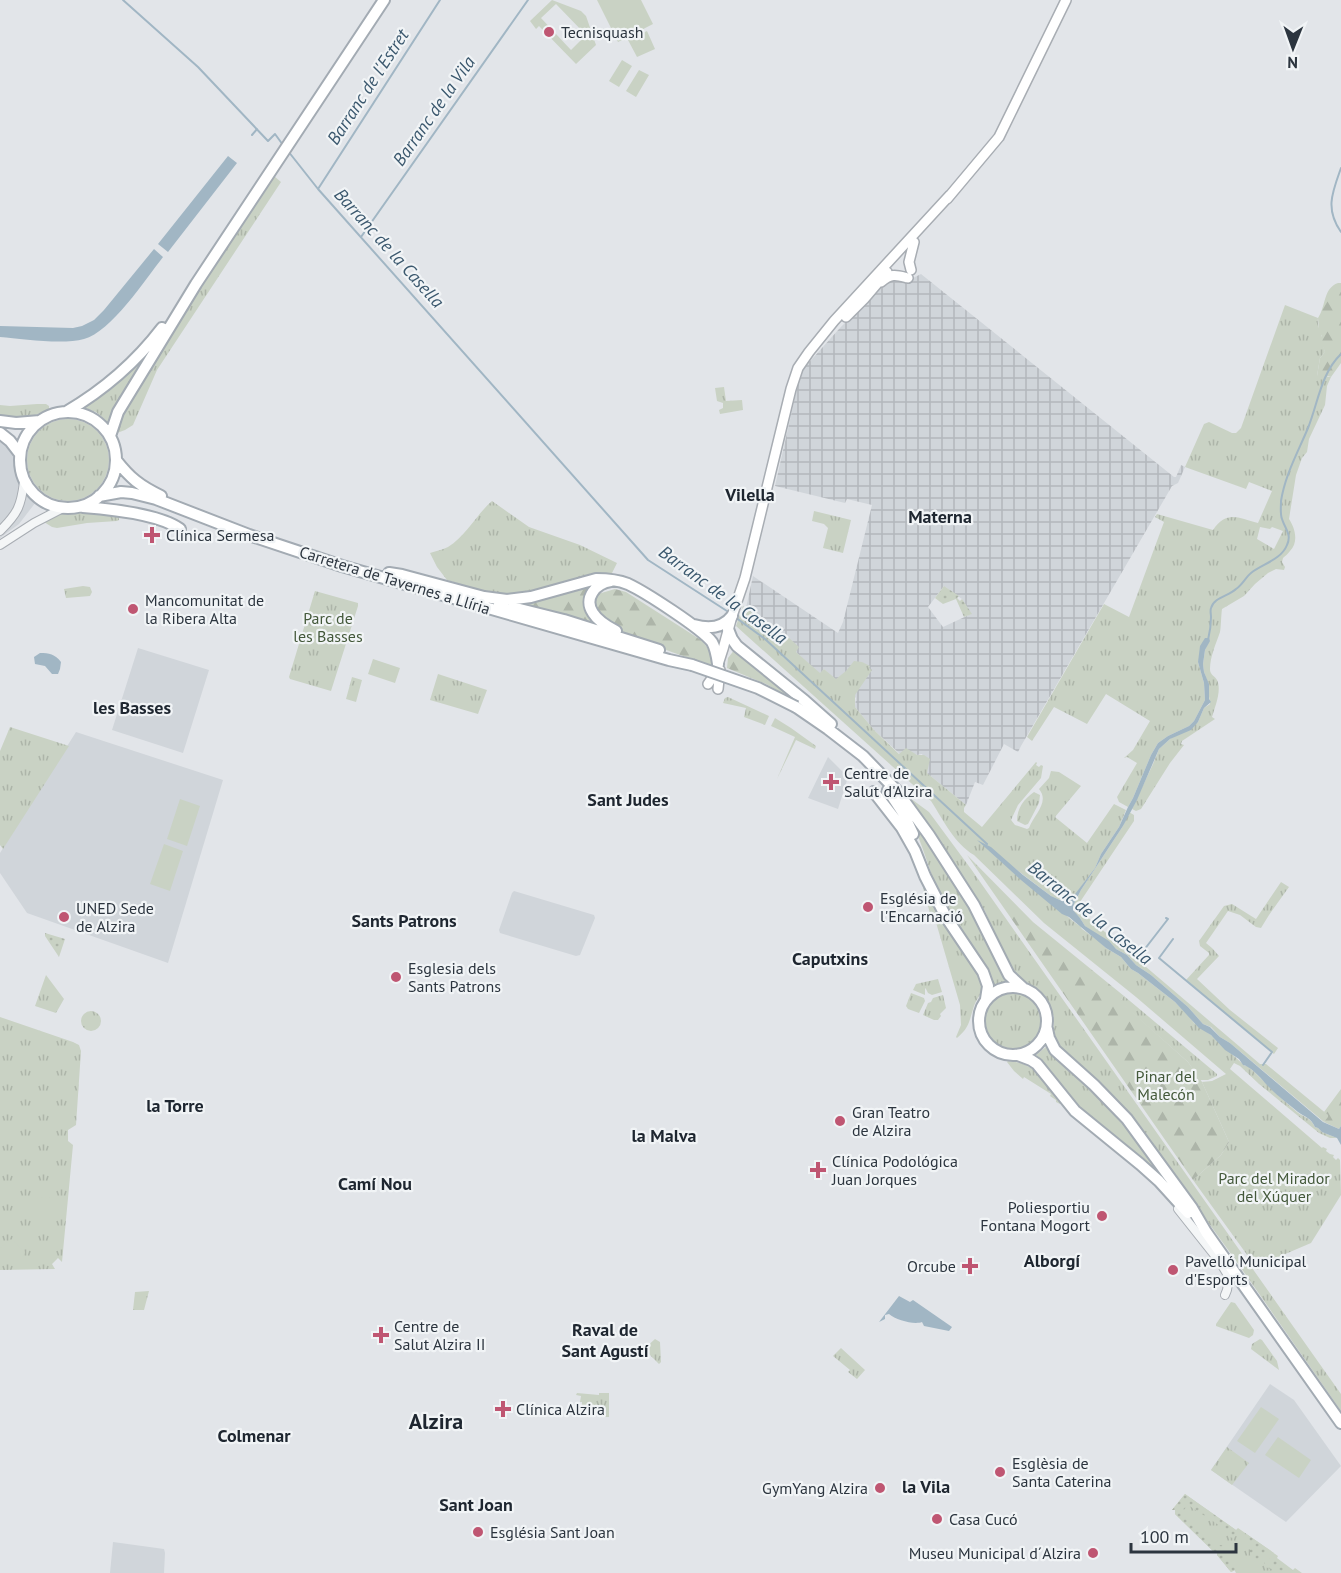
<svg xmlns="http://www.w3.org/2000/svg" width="1341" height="1573" font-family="'PT Sans',sans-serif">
<defs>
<pattern id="industrial-grid" width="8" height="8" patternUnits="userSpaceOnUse" patternTransform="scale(1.5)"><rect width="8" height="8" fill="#d0d5da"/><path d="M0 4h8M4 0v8" fill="none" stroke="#b3b7bc"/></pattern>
<pattern id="grass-tufts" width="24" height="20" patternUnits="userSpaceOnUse" patternTransform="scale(1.5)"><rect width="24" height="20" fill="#c9d2c4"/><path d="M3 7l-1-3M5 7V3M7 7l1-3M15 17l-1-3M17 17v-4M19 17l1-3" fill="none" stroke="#adb5a9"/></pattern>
<pattern id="forest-firs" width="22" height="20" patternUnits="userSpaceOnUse" patternTransform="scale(1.5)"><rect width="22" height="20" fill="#c9d2c4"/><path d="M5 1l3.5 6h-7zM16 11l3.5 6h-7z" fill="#adb5a9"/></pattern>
<pattern id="garden-dots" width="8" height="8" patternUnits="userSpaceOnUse" patternTransform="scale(1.5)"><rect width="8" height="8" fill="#c9d2c4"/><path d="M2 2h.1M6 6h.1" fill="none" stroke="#adb5a9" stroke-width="1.8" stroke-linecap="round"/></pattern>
</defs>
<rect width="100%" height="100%" fill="#e2e5e9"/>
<path fill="#d0d5da" d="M0 433 20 454V468L24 482 29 488 39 498 19 524 0 538Z
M138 648 209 670 183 753 112 730Z
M76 732 223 780 168 963 27 913 0 873V853Z
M828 757 848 777 838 809 808 798Z
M514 891 594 915 595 918 580 955 576 956 500 933 499 930 512 893Z
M1270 1384 1294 1400 1341 1466 1286 1522 1211 1470Z
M113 1542 164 1549 165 1553 164 1573H110Z"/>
<path fill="url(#industrial-grid)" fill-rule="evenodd" d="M921 274 1174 477H1176L1181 465 1185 467 1178 483 1172 486 1021 746 1018 752 1004 744 983 785 975 782 966 805 927 773 928 766 922 754 917 755 912 753 900 754 874 730 855 707 856 698 824 669 820 674 790 647 782 638 780 640 772 638 746 608 753 576 838 633 843 622 872 505 847 499 845 503 775 486 799 380 804 368 839 329 881 286 887 281 899 279 905 282ZM944 586 962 599 971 614 943 627 928 607Z"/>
<path fill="url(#grass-tufts)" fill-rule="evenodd" d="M274 176 281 182 157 370 133 425 125 430 117 433 116 428 167 336Z
M1285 305 1318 318C1317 326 1320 330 1322 337 1323 342 1323 346 1325 352L1320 358 1317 376 1331 377 1327 386 1325 405 1309 439 1307 452 1302 458 1296 475 1289 519C1295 528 1299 542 1290 551 1288 554 1285 556 1283 558L1282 562 1285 567 1284 570 1276 569 1268 573 1255 584 1244 596 1222 609C1221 616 1221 628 1220 632 1216 644 1210 656 1210 669 1210 675 1214 675 1217 680 1222 690 1215 707 1212 717L1215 719 1182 741 1181 744 1184 745 1170 763 1141 809 1136 811 1132 809 1153 764 1159 749 1170 739 1198 722 1204 708 1210 704 1207 680 1204 672 1203 664 1205 650 1210 639 1198 662 1204 683 1205 700 1194 721 1189 726 1168 736 1158 743 1151 755 1133 798 1128 807 1119 802 1117 797 1137 763 1127 757 1124 758 1133 750 1150 721 1106 694 1087 724 1054 707 1032 741 1027 737 1104 604 1129 617 1164 522 1155 517 1157 514 1213 530C1227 510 1238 518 1258 523L1272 491 1249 482 1246 489 1185 467 1204 424 1209 422 1232 433H1236L1241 428ZM1260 527 1270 529 1272 527 1283 531 1274 549 1257 539Z
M153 346 109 423 96 412 82 407Z
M724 387 726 401 742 400 743 410 720 414 719 410 723 408V403L717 401 715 388Z
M37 404H46L49 406V409C27 419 23 420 0 416V405L10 406Z
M27 460a41 41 0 1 1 82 0a41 41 0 1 1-82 0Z
M492 501 529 527 580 545 617 563 612 573H593L537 592 513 596 486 592 447 580 437 567 430 553C435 551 442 550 448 547 466 536 476 515 492 501Z
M90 511 119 515V520L117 521 87 523 57 528 52 527 44 522 64 513Z
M814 511 851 520 843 553 823 548 828 528 824 524 812 521Z
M83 586 90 587 92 592 90 596 66 598 64 589Z
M315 591 358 603V606L331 691 290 679 289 677Z
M743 606 756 616 757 622 772 637 774 635 780 640 782 638 785 641 788 637 799 647 796 652 820 673 824 669 836 679 846 671 854 661 862 662 870 666 869 668 872 670 855 695V707L874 730 899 754 906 748 917 755H924L930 759 927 773 966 805 964 808V812L982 827 1036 762 1037 763 1036 765 1039 767 1041 765 1043 766 1041 778 1018 805 1011 820 1015 825 1027 829 1029 828C1034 815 1050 802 1039 789L1049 778 1051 771 1059 772 1081 786 1055 817 1087 843 1114 804 1126 810 1119 827 1101 854 1095 868 1072 899C1064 902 1058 900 1051 896L979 841 1074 922 1080 926 1082 929 1099 941 1106 948 1121 957 1131 969 1138 973 1175 1002 1189 1016 1194 1023 1211 1035 1245 1066H1248C1264 1081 1280 1098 1297 1112 1305 1118 1310 1117 1315 1127L1318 1128 1322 1132 1337 1138H1330L1319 1133 1259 1084 1240 1066 1234 1063 1230 1069 1322 1148 1323 1147 1327 1149 1326 1151 1330 1154 1334 1155 1333 1157 1336 1160 1338 1158 1340 1160 1341 1195 1311 1243 1262 1264 1258 1270 1193 1180 1221 1155 1229 1142 1202 1082 1212 1081 1226 1074 1136 997 1044 923 974 855C954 843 944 821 931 801L736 626Z
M438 674 487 690 478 714 430 700Z
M352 677 362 680 356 702 346 699Z
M728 697 769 716 765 725 744 717 746 708 723 703 725 698Z
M775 718 791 728 816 746 815 749 796 740 777 779 795 737 771 726Z
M10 727 69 746 3 849 0 845V751Z
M1034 792 1040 795 1039 803 1028 824 1025 825 1017 821C1017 808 1024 799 1034 792Z
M910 798 929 812 971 869 1319 1363 1341 1394V1411L1234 1258 1131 1116 1099 1082 1057 1046 1053 1037 1054 1017 1048 1002 1045 996 1035 987 1022 982 1013 974 985 911Z
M1129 812 1134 815V821L1080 902V908L1085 915 1260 1064H1266L1328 1115V1118L1324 1122 1230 1043 1220 1037 1211 1027 1203 1024 1188 1007 1151 975 1136 965 1127 955 1116 949 1085 926 1080 918 1074 912V904L1081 890 1123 826Z
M915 820 974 914 1006 981 993 986C986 956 966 941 950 916 933 887 926 852 912 822Z
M1281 882 1289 887 1269 915 1261 928 1256 927 1240 915 1228 911 1206 943 1212 948 1219 956 1197 979 1230 1010 1278 1048 1274 1054 1186 980 1209 955V953L1200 946 1199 941 1224 906 1232 904 1256 919Z
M925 887C931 901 938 916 947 929 958 945 979 965 982 984 983 993 977 998 974 1006 969 1021 970 1027 957 1038L956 1037 961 1025 960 1005 935 919 931 917 923 888Z
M46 975 64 999 56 1013 35 1006Z
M938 979 942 992 932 995 928 993 926 989 925 988V995L913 990 916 984Z
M985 1021a28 28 0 1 1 56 0a28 28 0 1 1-56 0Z
M911 993 924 998 925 1001 919 1013 908 1009 906 1006Z
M943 995 946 1008 940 1014 941 1016 938 1020H934L923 1015 928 1003 931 1002 933 998Z
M1124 996 1217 1074V1076L1208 1080H1200L1188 1062 1121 1003V1000Z
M81 1021a10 10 0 1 1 20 0a10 10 0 1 1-20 0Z
M0 1017 73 1042 79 1045 81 1051 76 1125 68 1130V1141L73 1145 62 1262 58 1258 52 1264 55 1269 0 1270Z
M1046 1047C1069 1072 1097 1092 1120 1118 1134 1134 1145 1154 1157 1171 1132 1151 1103 1133 1081 1109 1065 1092 1054 1070 1036 1055Z
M1008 1061C1036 1063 1046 1082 1061 1103L1060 1104 1056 1102V1100L1050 1096 1051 1094 1024 1077 1023 1079 1014 1071 1007 1062Z
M149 1291 144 1310H133L135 1292Z
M1231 1302 1235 1303 1254 1330 1253 1335 1249 1338 1216 1326V1324Z
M655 1339 660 1342 661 1362 659 1364 644 1349Z
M1260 1339 1262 1340 1277 1361 1279 1370 1251 1349 1252 1344Z
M841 1348 865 1370 857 1379 848 1372 850 1370 833 1356Z
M577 1393 599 1395V1393H609V1417H602V1412L590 1410 592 1406 582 1405V1402H580L581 1396 576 1395Z
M1227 1447 1249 1463 1232 1485 1211 1470Z
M1185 1494 1236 1530 1238 1528 1278 1556 1277 1558 1293 1570 1295 1568 1302 1573H1236L1235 1570 1231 1572 1217 1555 1218 1552 1215 1553 1175 1514V1510H1172Z"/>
<path fill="url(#forest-firs)" d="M1338 283H1341V363L1331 377 1328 376 1323 379 1317 378V376L1320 358 1325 352 1322 344V336L1319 332 1318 318C1326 307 1323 288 1338 283Z
M591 586C584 607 582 608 596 627L518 606Z
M615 589 626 592 701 640C709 648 711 654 712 666 688 657 608 633 597 612 593 605 595 600 598 594Z
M735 649 743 658 800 700 809 708 766 684 727 668 728 658Z
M967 855 1033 922 1124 996 1121 1000 1122 1003 1188 1062 1202 1082 1229 1142 1221 1155 1193 1180Z
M1341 1089V1126L1339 1129 1324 1122 1328 1117V1115L1324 1112Z"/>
<path fill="url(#garden-dots)" d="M944 586 959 596 957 598 960 601 962 599 972 614 964 617 956 599 943 604 935 598Z
M45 933 65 939 59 957 45 936Z
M1185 1494 1236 1530 1238 1535 1232 1538 1228 1535V1531L1188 1505 1182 1512 1216 1546 1221 1545 1223 1546C1225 1554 1230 1564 1239 1566L1241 1573H1236L1235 1570 1231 1572 1217 1555 1218 1552 1215 1553 1175 1514V1510H1172Z
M1245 1533 1274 1553C1266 1554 1264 1561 1257 1563L1253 1562 1250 1555V1547L1244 1538Z
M1276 1558 1296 1573H1284L1277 1568 1271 1569 1265 1567 1264 1563 1268 1559Z"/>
<path fill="#c9d2c4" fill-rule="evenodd" d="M552 0 581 11 586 16 596 45 576 64 539 26 536 29 530 21ZM556 4 586 35 571 50 541 18Z
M597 0H641L653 24 618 42Z
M647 31 655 49 637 57 628 40Z
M622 60 632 66 619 87 609 81Z
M639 70 649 75 636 97 626 91Z
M373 659 400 668 395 683 368 674Z
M180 799 200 806 187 846 167 839Z
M164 844 183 851 170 891 150 884Z
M37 1197 53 1198V1212H37Z
M11 1239 25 1252 22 1259H0V1248Z
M1261 1407 1279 1419 1255 1453 1237 1441Z
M1278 1437 1311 1460 1299 1478 1265 1455Z"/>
<path fill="#a1b6c4" d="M228 156 237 163 168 252 158 244Z
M154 249 163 257C145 280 111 332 84 339 63 345 22 339 0 337V326L73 328 82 326 94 320 104 310Z
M1205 638H1209L1210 641 1205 650 1203 664 1204 672 1209 684V699L1211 702 1204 708 1198 722 1191 730 1170 739 1159 749 1137 800 1123 826 1081 890 1074 904 1073 910 1080 918 1085 926 1109 941 1116 949 1127 955 1136 965 1151 975 1188 1007 1203 1024 1210 1027 1220 1037 1230 1043 1323 1122 1339 1129 1341 1126V1145L1337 1138 1322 1132 1318 1128 1315 1127C1311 1118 1305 1117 1298 1112 1287 1103 1274 1093 1265 1083 1260 1077 1250 1066 1243 1065L1239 1059 1225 1050 1211 1035 1199 1028 1175 1002 1138 973 1131 969 1121 957 1106 948 1069 917 1062 914 1021 880 977 840 991 847 1023 875 1051 896 1062 901 1072 898 1095 868 1101 854 1119 827 1128 807 1133 798 1151 755 1158 743 1168 736 1189 726 1194 721 1205 700 1204 683 1198 662 1200 646Z
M40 653C49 653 55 654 61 662L60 669 58 674H52L45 666 35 664 34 657Z
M899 1296 910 1302 913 1300 952 1327 949 1331 924 1326 922 1322C914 1325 896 1320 889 1314L885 1315V1319L879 1322Z"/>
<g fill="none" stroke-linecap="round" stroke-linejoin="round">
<path stroke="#a1b6c4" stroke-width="2" d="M123 0 198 67 268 141 275 134 283 145
M252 135 257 129
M288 151 318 189 648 560 730 613
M1341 168C1332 193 1325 209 1341 232
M318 189 440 0
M361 237 528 0
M735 617 765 639 987 844
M1208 640C1210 632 1211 625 1211 617 1211 614 1210 611 1211 608 1214 597 1229 596 1236 589 1242 585 1246 577 1251 573 1262 564 1281 560 1287 545 1292 534 1285 529 1282 519 1280 514 1281 507 1281 501 1285 475 1298 452 1308 428 1318 403 1321 373 1341 354
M1173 939 1159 958 1272 1052 1263 1065
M1137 959 1168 919 1166 918"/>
<g stroke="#a8adb3" stroke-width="10">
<path id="tertiary" d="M0 531C18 513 21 506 24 482
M0 545 34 523 63 508
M1178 1209 1220 1262 1229 1277 1227 1290 1225 1295"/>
</g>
<g stroke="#a8adb3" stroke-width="12">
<path id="secondary" d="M947 199 999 137 1066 0
M911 270 909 262 914 242
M881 282C892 273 896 275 908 278
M846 317 864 299 887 272
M708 684 715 674 723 649 732 616 745 578 791 389 798 368 809 352 834 321 950 195
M718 689 720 670"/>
</g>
<g stroke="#a3abb3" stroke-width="14">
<path id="primary" d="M20 460a48 48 0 1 1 96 0a48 48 0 1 1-96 0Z
M66 412C102 391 136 362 162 328
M0 421 16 423 40 421
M0 433 10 441 20 454
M110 436 118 412 196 284 384 0
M116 460C130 478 140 486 161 496
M99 496 121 492 132 493 156 499 249 535 342 566 669 660 692 665
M83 507C109 509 159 514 180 529
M389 573 402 575 484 597 507 600 531 597 596 579C607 579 618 580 628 584 645 592 701 628 712 642 716 649 717 657 718 664
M611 581C596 583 583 598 593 613 598 621 608 627 616 631
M499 604 564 620 659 650
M694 625C708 629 723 628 732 616
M728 629 732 639 737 646 805 701 831 724
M796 707 828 729 863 756 897 791 929 835 974 905 1009 975 1023 988
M888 790 903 813 913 834
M874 792 902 828 915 851 925 876 946 917 983 972 988 986 986 999
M979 1021a34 34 0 1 1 68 0a34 34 0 1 1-68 0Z
M1047 1029 1049 1038 1055 1050 1094 1085 1127 1119 1192 1208 1206 1232 1341 1423
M1018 1055 1031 1060 1037 1064 1075 1111 1140 1164 1159 1181 1188 1213"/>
</g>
<use href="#tertiary" stroke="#f4f6f7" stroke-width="8"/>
<use href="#secondary" stroke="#fff" stroke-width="9"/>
<use href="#primary" stroke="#fff" stroke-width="10"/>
<g stroke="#a3abb3" stroke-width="14" stroke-linecap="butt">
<path id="primary-bridge" d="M692 665 758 688 796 707"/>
</g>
<use href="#primary-bridge" stroke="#fff" stroke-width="10"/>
</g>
<g fill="#bf5672" stroke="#f1f4f6" stroke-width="2">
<circle cx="549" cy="32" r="6"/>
<path d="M149 526h6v6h6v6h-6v6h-6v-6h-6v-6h6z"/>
<circle cx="133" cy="609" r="6"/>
<path d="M828 773h6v6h6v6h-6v6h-6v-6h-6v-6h6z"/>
<circle cx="868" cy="907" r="6"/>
<circle cx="64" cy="917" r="6"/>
<circle cx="396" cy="977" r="6"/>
<circle cx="840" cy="1121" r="6"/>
<path d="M815 1161h6v6h6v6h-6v6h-6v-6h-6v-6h6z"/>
<circle cx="1102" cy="1216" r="6"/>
<path d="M967 1257h6v6h6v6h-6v6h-6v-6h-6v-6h6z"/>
<circle cx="1173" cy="1270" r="6"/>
<path d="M378 1326h6v6h6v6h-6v6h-6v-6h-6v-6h6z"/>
<path d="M500 1400h6v6h6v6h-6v6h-6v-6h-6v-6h6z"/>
<circle cx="1000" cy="1472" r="6"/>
<circle cx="880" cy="1488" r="6"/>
<circle cx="937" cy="1519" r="6"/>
<circle cx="478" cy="1532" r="6"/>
<circle cx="1093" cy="1553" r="6"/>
</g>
<g text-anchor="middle" stroke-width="4.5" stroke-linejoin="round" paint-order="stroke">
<g font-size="16" fill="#2c353f" stroke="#f1f4f6" text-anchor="start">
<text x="561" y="38">Tecnisquash</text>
<text x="166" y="541">Clínica Sermesa</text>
<text x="145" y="606">Mancomunitat de<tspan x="145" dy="18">la Ribera Alta</tspan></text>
<text x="844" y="779">Centre de<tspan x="844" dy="18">Salut d'Alzira</tspan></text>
<text x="880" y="904">Església de<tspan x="880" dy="18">l'Encarnació</tspan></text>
<text x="76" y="914">UNED Sede<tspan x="76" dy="18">de Alzira</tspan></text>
<text x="408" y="974">Esglesia dels<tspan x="408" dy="18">Sants Patrons</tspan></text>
<text x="852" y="1118">Gran Teatro<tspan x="852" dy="18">de Alzira</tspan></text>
<text x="832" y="1167">Clínica Podológica<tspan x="832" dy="18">Juan Jorques</tspan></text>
<text x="1090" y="1213" text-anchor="end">Poliesportiu<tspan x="1090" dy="18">Fontana Mogort</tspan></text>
<text x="1185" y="1267">Pavelló Municipal<tspan x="1185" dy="18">d'Esports</tspan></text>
<text x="956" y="1272" text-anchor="end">Orcube</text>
<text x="394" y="1332">Centre de<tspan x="394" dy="18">Salut Alzira II</tspan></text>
<text x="516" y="1415">Clínica Alzira</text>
<text x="1012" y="1469">Esglèsia de<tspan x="1012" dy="18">Santa Caterina</tspan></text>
<text x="868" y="1494" text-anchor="end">GymYang Alzira</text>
<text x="949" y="1525">Casa Cucó</text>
<text x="490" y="1538">Església Sant Joan</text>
<text x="1081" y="1559" text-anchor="end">Museu Municipal d´Alzira</text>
</g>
<g font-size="16" fill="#2c353f" stroke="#f1f4f6">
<text transform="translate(395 580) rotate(17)" y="6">Carretera de Tavernes a Llíria</text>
</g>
<g font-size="16" fill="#44593b" stroke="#f1f4f6">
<text x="328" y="624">Parc de<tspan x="328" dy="18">les Basses</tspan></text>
<text x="1166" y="1082">Pinar del<tspan x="1166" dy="18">Malecón</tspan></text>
<text x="1274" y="1184">Parc del Mirador<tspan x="1274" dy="18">del Xúquer</tspan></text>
</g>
<g font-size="18" font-style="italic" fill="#3b586e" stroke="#f1f4f6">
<text transform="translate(368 87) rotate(-57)" y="6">Barranc de l'Estret</text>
<text transform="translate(434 111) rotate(-55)" y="6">Barranc de la Vila</text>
<text transform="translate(389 248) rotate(48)" y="6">Barranc de la Casella</text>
<text transform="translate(723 595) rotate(36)" y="6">Barranc de la Casella</text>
<text transform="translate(1090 913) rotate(39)" y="6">Barranc de la Casella</text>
</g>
<g font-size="18" font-weight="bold" fill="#1e2630" stroke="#f1f4f6">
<text x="750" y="501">Vilella</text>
<text x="940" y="523">Materna</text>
<text x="132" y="714">les Basses</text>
<text x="628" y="806">Sant Judes</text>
<text x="404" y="927">Sants Patrons</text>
<text x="830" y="965">Caputxins</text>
<text x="175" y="1112">la Torre</text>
<text x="664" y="1142">la Malva</text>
<text x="375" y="1190">Camí Nou</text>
<text x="1052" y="1267">Alborgí</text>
<text x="605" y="1336">Raval de<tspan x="605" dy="21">Sant Agustí</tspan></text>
<text x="254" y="1442">Colmenar</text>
<text x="926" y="1493">la Vila</text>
<text x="476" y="1511">Sant Joan</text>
</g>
<g font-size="22" font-weight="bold" fill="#1e2630" stroke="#f1f4f6">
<text x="436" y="1429">Alzira</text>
</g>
</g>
<g transform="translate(1293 48) rotate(181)" stroke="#f1f4f6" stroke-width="4.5" paint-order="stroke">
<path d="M0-4.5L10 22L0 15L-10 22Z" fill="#2c353f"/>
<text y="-9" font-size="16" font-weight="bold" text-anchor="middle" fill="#2c353f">N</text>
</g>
<path d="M1131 1543v9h105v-9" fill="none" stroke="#2c353f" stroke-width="3"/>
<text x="1140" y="1543" font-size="18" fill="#2c353f" stroke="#f1f4f6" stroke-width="4.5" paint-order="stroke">100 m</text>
</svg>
